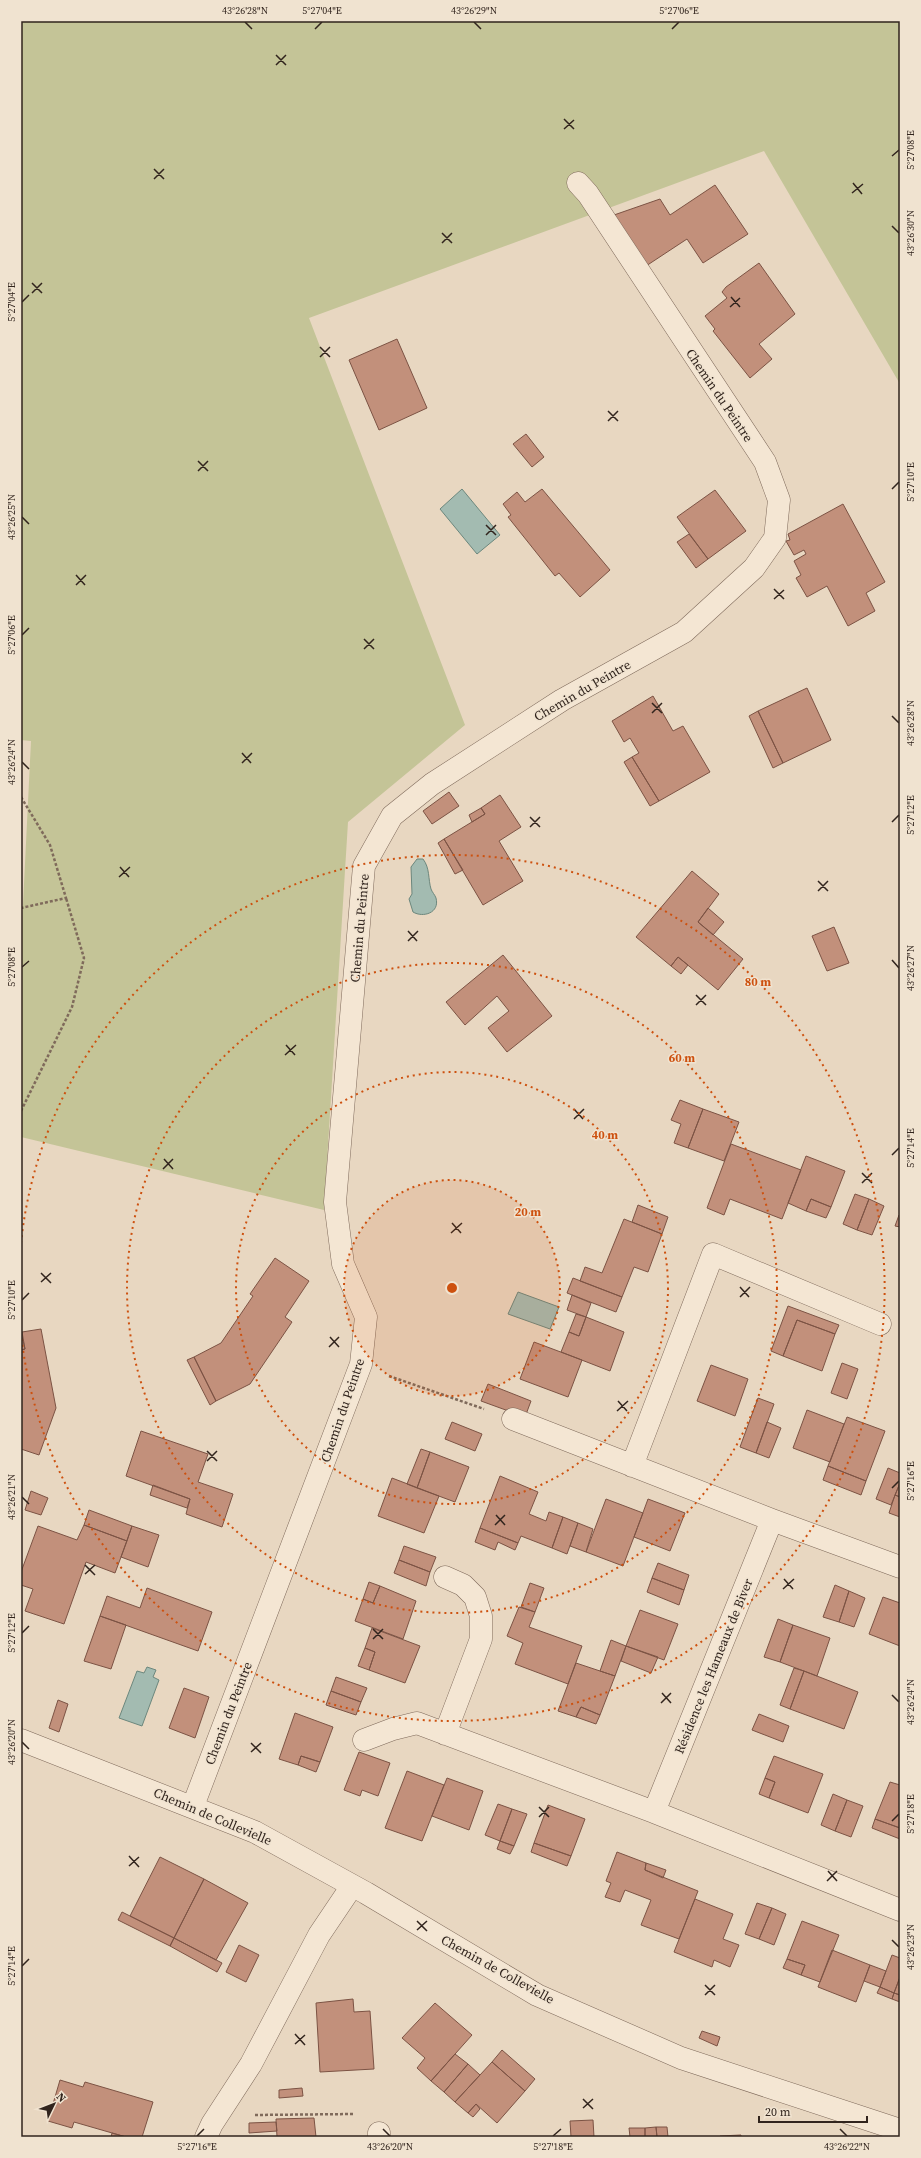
<svg xmlns="http://www.w3.org/2000/svg" width="921" height="2158" font-family="'Source Serif 4',serif">
<rect width="100%" height="100%" fill="#e8d7c1"/>
<path fill="#c4c497" d="M21 21H900V384L764 151 309 318 465 725 348 822 324 1210 21 1137V945L31 741 21 740Z"/>
<path fill="#a3bbb1" stroke="#6c877d" d="M462 489 500 535 477 554 440 509Z
M417 859H423C430 868 428 879 431 889 432 892 435 895 436 898 440 913 423 918 413 912L409 899 412 894 411 867Z
M518 1292 559 1307 550 1329 508 1314Z
M147 1667 156 1670 153 1677 159 1680 142 1726 119 1718 137 1671 144 1673Z"/>
<path fill="#c2907b" stroke="#7c5344" d="M715 185 748 234 703 263 687 239 646 266 614 215 660 199 670 215Z
M759 263 795 314 759 344 772 359 750 378 713 331 715 329 705 316 727 298 722 292 726 287Z
M397 339 427 408 379 430 349 360Z
M526 434 544 457 532 467 513 444Z
M542 489 610 570 580 597 559 573 555 576 508 517 511 515 503 504 517 492 525 502Z
M715 490 746 531 708 559 677 517Z
M843 504 885 582 866 593 875 611 848 626 827 586 807 597 796 578 801 575 794 561 806 554 804 550 794 555 786 541 790 540 788 534Z
M689 534 708 559 696 568 677 542Z
M807 688 831 740 783 763 758 711Z
M653 696 673 731 683 726 710 772 659 801 632 757 639 753 630 738 624 742 612 721Z
M758 711 783 763 773 768 749 716Z
M632 757 659 801 650 806 624 762Z
M449 792 459 806 432 824 423 811Z
M500 795 521 827 499 841 523 881 483 905 444 839 485 814 481 808Z
M481 808 485 814 472 822 469 815Z
M444 839 463 870 455 874 438 843Z
M692 871 719 894 698 922 743 959 718 990 678 957 671 966 636 937Z
M708 908 724 922 713 935 698 922Z
M834 927 849 963 827 971 812 936Z
M503 955 552 1016 507 1052 488 1028 509 1011 497 996 465 1025 446 1002Z
M678 957 688 965 681 974 671 966Z
M680 1100 703 1109 688 1148 674 1143 681 1124 671 1120Z
M703 1109 739 1122 724 1161 688 1148Z
M731 1144 801 1170 782 1219 730 1199 724 1215 707 1208Z
M806 1156 845 1171 831 1207 811 1199 806 1211 788 1203Z
M855 1194 869 1199 857 1230 843 1224Z
M811 1199 831 1207 826 1218 806 1211Z
M869 1199 884 1206 872 1235 857 1230Z
M638 1205 668 1217 662 1234 632 1222Z
M899 1215H900V1227L895 1226Z
M624 1219 662 1234 648 1272 634 1267 622 1297 580 1281 585 1267 602 1273Z
M275 1258 309 1281 285 1317 292 1322 250 1384 216 1401 194 1357 221 1343 253 1296 250 1294Z
M573 1278 622 1297 616 1312 567 1293Z
M572 1295 591 1303 586 1317 567 1310Z
M788 1306 839 1325 835 1334 797 1320 783 1356 771 1351Z
M576 1314 586 1317 579 1336 569 1332Z
M586 1317 624 1332 610 1371 561 1352 569 1332 579 1336Z
M797 1320 835 1334 822 1371 783 1356Z
M41 1329 56 1408 39 1455 21 1449V1350L25 1349 22 1332Z
M21 1332 25 1349 21 1350Z
M534 1342 582 1360 568 1397 520 1379Z
M194 1357 216 1401 210 1405 187 1360Z
M842 1363 858 1369 847 1399 831 1393Z
M711 1365 748 1379 735 1416 697 1401Z
M488 1384 531 1401 525 1417 481 1401Z
M758 1398 774 1404 756 1453 740 1447Z
M807 1410 844 1424 830 1462 793 1448Z
M847 1417 885 1431 866 1481 828 1466Z
M452 1422 482 1434 475 1451 445 1439Z
M767 1422 781 1428 769 1458 756 1453Z
M141 1431 208 1454 198 1482 233 1494 222 1527 186 1514 190 1499 126 1476Z
M421 1449 430 1452 417 1488 407 1484Z
M430 1452 469 1467 455 1502 417 1488Z
M828 1466 866 1481 861 1495 823 1480Z
M888 1468 900 1473V1483L891 1505 876 1499Z
M500 1476 538 1492 529 1514 546 1521 549 1512 563 1517 552 1548 521 1536 518 1543 480 1528Z
M392 1478 439 1496 424 1533 378 1516Z
M900 1483V1497L895 1495Z
M153 1485 190 1499 187 1508 150 1495Z
M31 1491 48 1498 41 1515 25 1510Z
M895 1495 900 1497V1517L889 1513Z
M606 1499 643 1513 623 1566 586 1552Z
M648 1499 685 1513 670 1551 634 1537Z
M89 1510 132 1526 127 1541 84 1525Z
M563 1517 578 1523 567 1554 552 1548Z
M578 1523 593 1529 586 1552 570 1546Z
M84 1525 127 1541 115 1573 86 1562 64 1624 25 1611 33 1589 21 1585V1572L38 1526 77 1540Z
M132 1526 159 1535 148 1567 121 1557Z
M480 1528 518 1543 515 1550 498 1542 495 1550 475 1542Z
M404 1546 436 1557 430 1572 399 1560Z
M399 1560 430 1572 426 1586 394 1573Z
M658 1563 689 1575 684 1590 652 1578Z
M652 1578 684 1590 679 1605 647 1592Z
M369 1582 380 1586 373 1603 363 1599Z
M530 1583 544 1588 535 1612 521 1607Z
M835 1585 849 1591 839 1622 823 1617Z
M380 1586 416 1601 403 1639 355 1621 363 1599 373 1603Z
M147 1588 212 1612 198 1651 100 1616 107 1596 140 1608Z
M849 1591 865 1598 854 1627 839 1622Z
M883 1597 900 1603V1646L869 1634Z
M519 1607 535 1612 529 1627 582 1646 568 1684 515 1664 523 1643 507 1636Z
M640 1610 678 1624 664 1660 626 1646Z
M100 1616 126 1625 111 1669 84 1661Z
M778 1619 793 1625 780 1662 764 1657Z
M793 1625 830 1638 817 1676 780 1662Z
M372 1628 420 1646 405 1683 369 1670 375 1652 365 1648Z
M611 1640 626 1646 615 1676 600 1671Z
M626 1646 658 1657 651 1673 621 1661Z
M365 1648 375 1652 369 1670 358 1666Z
M576 1663 615 1676 600 1715 581 1707 576 1717 558 1711Z
M794 1668 804 1671 790 1709 780 1705Z
M804 1671 858 1692 844 1729 790 1709Z
M336 1677 367 1688 361 1702 331 1691Z
M184 1688 209 1697 195 1738 169 1728Z
M331 1691 361 1702 356 1715 326 1705Z
M58 1700 68 1704 59 1732 49 1728Z
M581 1707 600 1715 596 1724 576 1717Z
M295 1713 333 1727 320 1762 301 1756 298 1765 279 1759Z
M759 1714 789 1726 783 1742 752 1730Z
M359 1752 390 1763 378 1796 362 1790 360 1796 344 1790Z
M301 1756 320 1762 316 1772 298 1765Z
M774 1756 823 1774 808 1813 769 1798 775 1782 765 1778Z
M407 1771 444 1785 422 1841 385 1828Z
M447 1778 483 1791 469 1830 432 1816Z
M765 1778 775 1782 769 1798 759 1794Z
M890 1782 900 1785V1828L875 1819Z
M833 1794 847 1800 835 1831 821 1825Z
M847 1800 863 1806 851 1837 835 1831Z
M498 1804 512 1809 500 1841 485 1835Z
M548 1805 585 1819 571 1856 534 1843Z
M512 1809 527 1814 514 1846 500 1841Z
M875 1819 900 1828V1839L872 1828Z
M500 1841 514 1846 510 1854 497 1849Z
M534 1843 571 1856 567 1866 531 1852Z
M617 1852 646 1863 645 1870 698 1891 679 1939 641 1925 651 1900 625 1890 620 1902 605 1897 611 1883 606 1881Z
M160 1857 204 1879 174 1938 130 1916Z
M646 1863 666 1870 663 1878 645 1870Z
M204 1879 248 1903 216 1960 174 1938Z
M695 1899 733 1914 723 1939 739 1945 730 1967 714 1960 712 1967 674 1952Z
M757 1903 772 1908 759 1939 745 1934Z
M772 1908 786 1914 774 1945 759 1939Z
M122 1912 174 1938 170 1946 118 1920Z
M802 1921 839 1935 820 1982 801 1975 805 1965 787 1959Z
M174 1938 222 1963 217 1972 170 1946Z
M239 1945 259 1955 246 1982 226 1972Z
M832 1950 870 1965 856 2002 818 1987Z
M892 1955 900 1958V1977L894 1993 880 1987Z
M787 1959 805 1965 801 1975 783 1968Z
M870 1965 886 1971 880 1987 864 1981Z
M900 1977V1995L894 1993Z
M880 1987 894 1993 892 1999 877 1993Z
M894 1993 900 1995V2002L892 1999Z
M353 1999 354 2012 370 2011 374 2069 320 2072 316 2003Z
M435 2003 472 2035 431 2081 417 2068 425 2058 402 2038Z
M702 2031 720 2037 717 2046 699 2038Z
M502 2050 535 2079 525 2091 492 2062Z
M455 2054 468 2064 444 2092 431 2081Z
M492 2062 525 2091 497 2123 476 2104 468 2113 455 2102Z
M468 2064 480 2075 455 2102 444 2092Z
M60 2080 83 2087 85 2082 153 2102 142 2137H126L74 2122 72 2128 48 2121Z
M302 2088 303 2096 279 2098V2090Z
M476 2104 480 2109 473 2117 468 2113Z
M314 2118 316 2137H277L276 2119Z
M593 2120 594 2137H571L570 2121Z
M276 2122 277 2131 249 2133V2123Z
M656 2127H667L668 2137H657Z
M656 2127 657 2137H645V2128Z
M629 2128H645V2137H630Z
M112 2133 126 2137H111Z
M741 2135V2137H720V2136Z"/>
<g fill="none" stroke-linecap="round" stroke-linejoin="round">
<g stroke="#7f6a5b" stroke-width="23">
<path id="street" d="M513 1419 772 1520 900 1567
M632 1466 713 1254 880 1324
M445 1734 481 1639V1616L475 1597 463 1585 445 1577
M21 1740 255 1832 366 1893 537 1995 681 2058 900 2130
M364 1740 393 1729 417 1723 654 1812 772 1520
M193 1806 361 1364 366 1317 343 1264 335 1202 364 866 392 816 432 784 562 700 684 632 754 568 775 538 779 500 765 462 588 194 578 183
M654 1812 900 1910
M206 2137 212 2124 251 2064 319 1935 352 1886
M379 2137V2133"/>
</g>
<path stroke="#7f6a5b" stroke-width="2.5" stroke-dasharray="3 2" stroke-linecap="butt" d="M21 797 50 845 66 898 21 908
M21 1111 72 1007 84 958 66 898
M389 1376 484 1409
M255 2115 355 2114"/>
<use href="#street" stroke="#f4e6d3" stroke-width="22"/>
</g>
<path fill="none" stroke="#31241d" stroke-width="1.5" d="M245 22 252 29M474 22 481 29M315 29 322 22M672 29 679 22M276 55 286 65M276 65 286 55M564 119 574 129M564 129 574 120M892 156 899 150M154 169 164 179M154 179 164 169M853 183 862 194M852 193 863 184M892 226 899 233M442 233 452 243M442 243 452 233M32 283 42 293M32 293 42 283M731 297 740 307M22 302 29 295M730 307 740 298M320 347 330 357M320 357 330 347M608 411 618 421M608 421 618 411M198 461 208 471M198 471 208 461M892 489 899 482M22 517 29 524M486 525 496 535M486 535 496 525M76 575 85 585M76 585 86 575M774 589 784 599M774 599 784 590M22 635 29 628M364 639 374 649M364 649 374 639M652 703 662 713M652 713 662 703M892 716 899 723M242 753 251 763M22 762 29 769M242 763 252 753M530 817 540 827M892 822 899 815M530 827 540 817M120 867 129 877M119 877 130 867M818 881 828 891M818 891 828 881M408 931 417 941M408 941 418 931M892 960 899 968M22 967 29 961M696 995 706 1005M696 1005 706 995M286 1045 295 1055M285 1055 296 1045M574 1109 583 1119M574 1119 584 1109M892 1155 899 1148M164 1159 173 1169M163 1169 173 1159M862 1173 872 1183M862 1183 872 1173M452 1223 461 1233M451 1233 462 1223M41 1273 51 1283M41 1282 51 1273M740 1287 749 1297M740 1297 750 1287M22 1300 29 1293M330 1337 339 1347M329 1347 339 1337M618 1401 627 1411M617 1411 628 1401M207 1451 217 1461M207 1461 217 1451M892 1488 899 1481M22 1497 29 1504M496 1515 505 1525M495 1525 505 1515M85 1565 95 1575M85 1574 95 1565M784 1579 793 1589M783 1589 794 1579M373 1629 383 1639M22 1633 29 1626M373 1639 383 1629M662 1693 671 1703M892 1695 899 1702M661 1703 671 1693M22 1742 29 1749M251 1743 261 1753M251 1752 261 1743M539 1807 549 1817M539 1817 549 1807M892 1821 899 1814M129 1856 139 1867M129 1866 139 1857M828 1871 837 1881M827 1881 837 1871M417 1921 427 1931M417 1930 427 1921M892 1940 899 1947M22 1966 29 1959M705 1985 715 1995M705 1995 715 1985M295 2034 305 2045M295 2044 305 2035M583 2099 593 2109M583 2108 593 2099M383 2129 390 2136M840 2129 847 2136M197 2136 204 2129M553 2136 561 2129"/>
<circle cx="452" cy="1288" r="108" fill="#cd510f" fill-opacity=".12"/>
<g fill="none" stroke="#cd510f" stroke-width="2" stroke-dasharray="2 4">
<circle cx="452" cy="1288" r="108"/>
<circle cx="452" cy="1288" r="216"/>
<circle cx="452" cy="1288" r="325"/>
<path d="M21 1243A433 433 0 1 1 21 1333"/>
</g>
<g text-anchor="middle" stroke-width="3" stroke-linejoin="round" paint-order="stroke">
<g font-size="13" fill="#31241d" stroke="#f0e3d0">
<text transform="translate(720 395) rotate(56)" y="5">Chemin du Peintre</text>
<text transform="translate(582 690) rotate(-30)" y="5">Chemin du Peintre</text>
<text transform="translate(359 928) rotate(-85)" y="5">Chemin du Peintre</text>
<text transform="translate(342 1410) rotate(-71)" y="5">Chemin du Peintre</text>
<text transform="translate(713 1666) rotate(-68)" y="5">Résidence les Hameaux de Biver</text>
<text transform="translate(228 1713) rotate(-69)" y="5">Chemin du Peintre</text>
<text transform="translate(213 1816) rotate(23)" y="5">Chemin de Collevielle</text>
<text transform="translate(498 1969) rotate(29)" y="5">Chemin de Collevielle</text>
</g>
</g>
<circle cx="452" cy="1288" r="6" fill="#cd510f" stroke="#f0e3d0" stroke-width="2"/>
<g font-size="12" text-anchor="middle" font-weight="bold" fill="#cd510f" stroke="#f0e3d0" stroke-width="3" stroke-linejoin="round" paint-order="stroke">
<text x="758" y="986">80 m</text>
<text x="682" y="1062">60 m</text>
<text x="605" y="1139">40 m</text>
<text x="528" y="1216">20 m</text>
</g>
<rect width="921" height="2158" fill="none" stroke="#f0e3d0" stroke-width="44"/>
<g transform="translate(54 2104) rotate(47)" stroke="#f0e3d0" stroke-width="3" paint-order="stroke">
<path d="M0-3L7 15L0 10L-7 15Z" fill="#31241d"/>
<text y="-6" font-size="11" font-weight="bold" text-anchor="middle" fill="#31241d">N</text>
</g>
<path d="M759 2116v6h108v-6" fill="none" stroke="#31241d" stroke-width="2"/>
<text x="765" y="2116" font-size="12" fill="#31241d" stroke="#f0e3d0" stroke-width="3" paint-order="stroke">20 m</text>
<rect x="22" y="22" width="877" height="2114" fill="none" stroke="#31241d" stroke-width="1.5"/>
<g font-size="10" text-anchor="middle" fill="#31241d">
<text x="245" y="14">43°26'28"N</text>
<text x="322" y="14">5°27'04"E</text>
<text x="474" y="14">43°26'29"N</text>
<text x="679" y="14">5°27'06"E</text>
<text transform="translate(910 150) rotate(-90)" y="4">5°27'08"E</text>
<text transform="translate(910 233) rotate(-90)" y="4">43°26'30"N</text>
<text transform="translate(11 302) rotate(-90)" y="4">5°27'04"E</text>
<text transform="translate(910 482) rotate(-90)" y="4">5°27'10"E</text>
<text transform="translate(11 517) rotate(-90)" y="4">43°26'25"N</text>
<text transform="translate(11 635) rotate(-90)" y="4">5°27'06"E</text>
<text transform="translate(910 723) rotate(-90)" y="4">43°26'28"N</text>
<text transform="translate(11 762) rotate(-90)" y="4">43°26'24"N</text>
<text transform="translate(910 815) rotate(-90)" y="4">5°27'12"E</text>
<text transform="translate(11 967) rotate(-90)" y="4">5°27'08"E</text>
<text transform="translate(910 968) rotate(-90)" y="4">43°26'27"N</text>
<text transform="translate(910 1148) rotate(-90)" y="4">5°27'14"E</text>
<text transform="translate(11 1300) rotate(-90)" y="4">5°27'10"E</text>
<text transform="translate(910 1481) rotate(-90)" y="4">5°27'16"E</text>
<text transform="translate(11 1497) rotate(-90)" y="4">43°26'21"N</text>
<text transform="translate(11 1633) rotate(-90)" y="4">5°27'12"E</text>
<text transform="translate(910 1702) rotate(-90)" y="4">43°26'24"N</text>
<text transform="translate(11 1742) rotate(-90)" y="4">43°26'20"N</text>
<text transform="translate(910 1814) rotate(-90)" y="4">5°27'18"E</text>
<text transform="translate(910 1947) rotate(-90)" y="4">43°26'23"N</text>
<text transform="translate(11 1966) rotate(-90)" y="4">5°27'14"E</text>
<text x="197" y="2150">5°27'16"E</text>
<text x="390" y="2150">43°26'20"N</text>
<text x="553" y="2150">5°27'18"E</text>
<text x="847" y="2150">43°26'22"N</text>
</g>
</svg>
